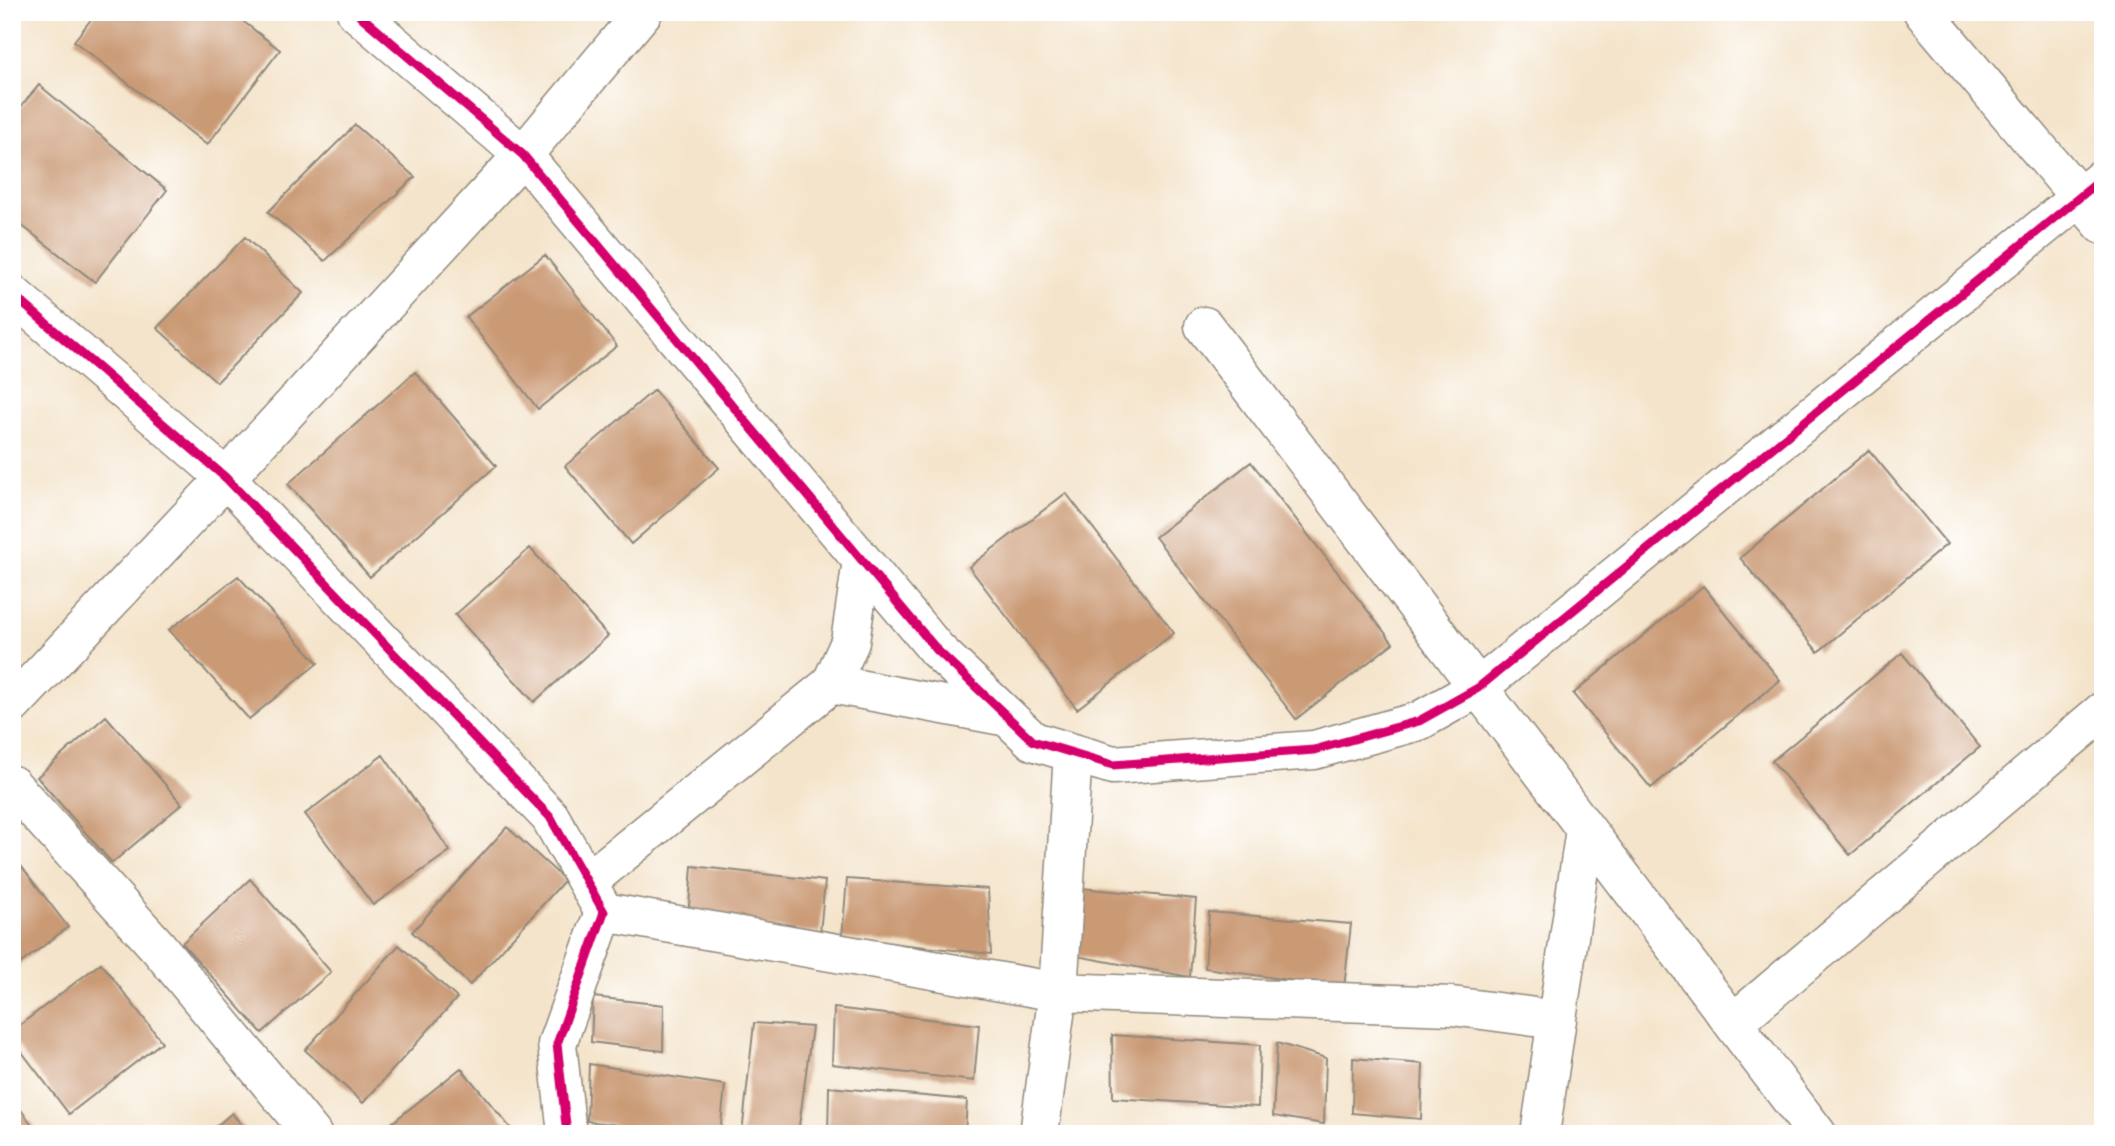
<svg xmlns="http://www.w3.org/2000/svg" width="2115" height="1146" font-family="'Sorts Mill Goudy',serif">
<rect width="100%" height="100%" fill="#fff"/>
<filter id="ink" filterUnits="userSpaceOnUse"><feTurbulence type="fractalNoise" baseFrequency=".0143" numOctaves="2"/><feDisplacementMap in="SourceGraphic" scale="14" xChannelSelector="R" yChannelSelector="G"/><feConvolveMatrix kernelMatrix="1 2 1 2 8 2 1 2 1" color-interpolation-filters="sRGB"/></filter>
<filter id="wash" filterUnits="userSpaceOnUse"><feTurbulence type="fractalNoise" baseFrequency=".00686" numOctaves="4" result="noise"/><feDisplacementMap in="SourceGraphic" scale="28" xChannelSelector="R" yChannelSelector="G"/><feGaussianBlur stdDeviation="1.57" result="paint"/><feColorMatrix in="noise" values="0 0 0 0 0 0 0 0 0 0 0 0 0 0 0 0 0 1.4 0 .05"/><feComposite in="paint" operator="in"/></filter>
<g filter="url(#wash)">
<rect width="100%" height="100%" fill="#f4e4cb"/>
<g id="blocks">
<path fill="#ca9a74" d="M97 12H231L280 50 207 145 74 41Z
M39 85 167 190 95 282 12 218V117Z
M355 125 415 177 325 261 268 212Z
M245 237 303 293 217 382 157 328Z
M545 255 617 346 538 409 466 317Z
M415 372 496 466 370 577 288 484Z
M654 390 719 468 631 544 565 466Z
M1869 450 1947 544 1818 652 1740 558Z
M1251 462 1393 643 1296 719 1155 537Z
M1066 493 1174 633 1077 709 969 567Z
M530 548 608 636 534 702 455 615Z
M238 576 318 663 249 719 169 630Z
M1703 586 1780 680 1651 788 1573 694Z
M1902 653 1980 747 1850 855 1772 761Z
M106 716 182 804 112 863 37 777Z
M383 755 450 851 373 905 305 814Z
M507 827 565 880 470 985 412 932Z
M12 854 68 927 12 970Z
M692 866 825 881 820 933 688 919Z
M250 879 331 972 262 1033 182 943Z
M847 879 988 889 991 954 842 938Z
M1080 888 1196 899 1190 977 1071 955Z
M1209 912 1351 924 1344 988 1205 968Z
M399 945 457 998 363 1103 305 1050Z
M101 963 162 1042 69 1114 12 1039V1031Z
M593 997 664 1005 663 1051 591 1042Z
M834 1008 979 1025 974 1081 832 1064Z
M754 1023 812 1027 798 1134H742Z
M1112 1035 1260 1045 1258 1107 1113 1098Z
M1277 1043 1326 1058 1324 1124 1273 1116Z
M1353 1058 1423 1064 1421 1119 1352 1113Z
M589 1064 725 1085 720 1134H687L587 1121Z
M461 1068 513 1131 509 1134H378Z
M829 1087 967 1100 965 1134H828Z
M12 1098 39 1134H12Z
M232 1113 249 1134H207Z"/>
</g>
</g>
<g filter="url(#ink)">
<use href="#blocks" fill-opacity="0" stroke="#90887b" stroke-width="2"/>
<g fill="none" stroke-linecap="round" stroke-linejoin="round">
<g stroke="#90887b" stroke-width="41">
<path id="minor" d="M356 12 523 155 937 650 1033 741 1113 765 1314 750 1419 721 1478 688 2103 178
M1923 12 2103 225
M12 294 226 478 550 817 604 912 557 1044 567 1134
M1204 326 1817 1134
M862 561 850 642 831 684 1008 717
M12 705 226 478 523 155 643 12
M12 785 158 947 312 1134
M587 882 831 684
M604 912 1058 992 1452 1006 1557 1020
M1733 1023 2103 711
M1039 1134 1058 992 1073 753
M1540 1134 1585 829"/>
</g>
<use href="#minor" stroke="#fff" stroke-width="38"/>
<g stroke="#fff" stroke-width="13">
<path id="cycleway" d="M356 12 523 155 937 650 1033 741 1113 765 1314 750 1419 721 1478 688 2103 178
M12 294 226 478 550 817 604 912 557 1044 567 1134"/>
</g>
<use href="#cycleway" stroke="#d6006c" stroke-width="9"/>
</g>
</g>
<rect width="2115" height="1146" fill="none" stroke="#fff" stroke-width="42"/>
</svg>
